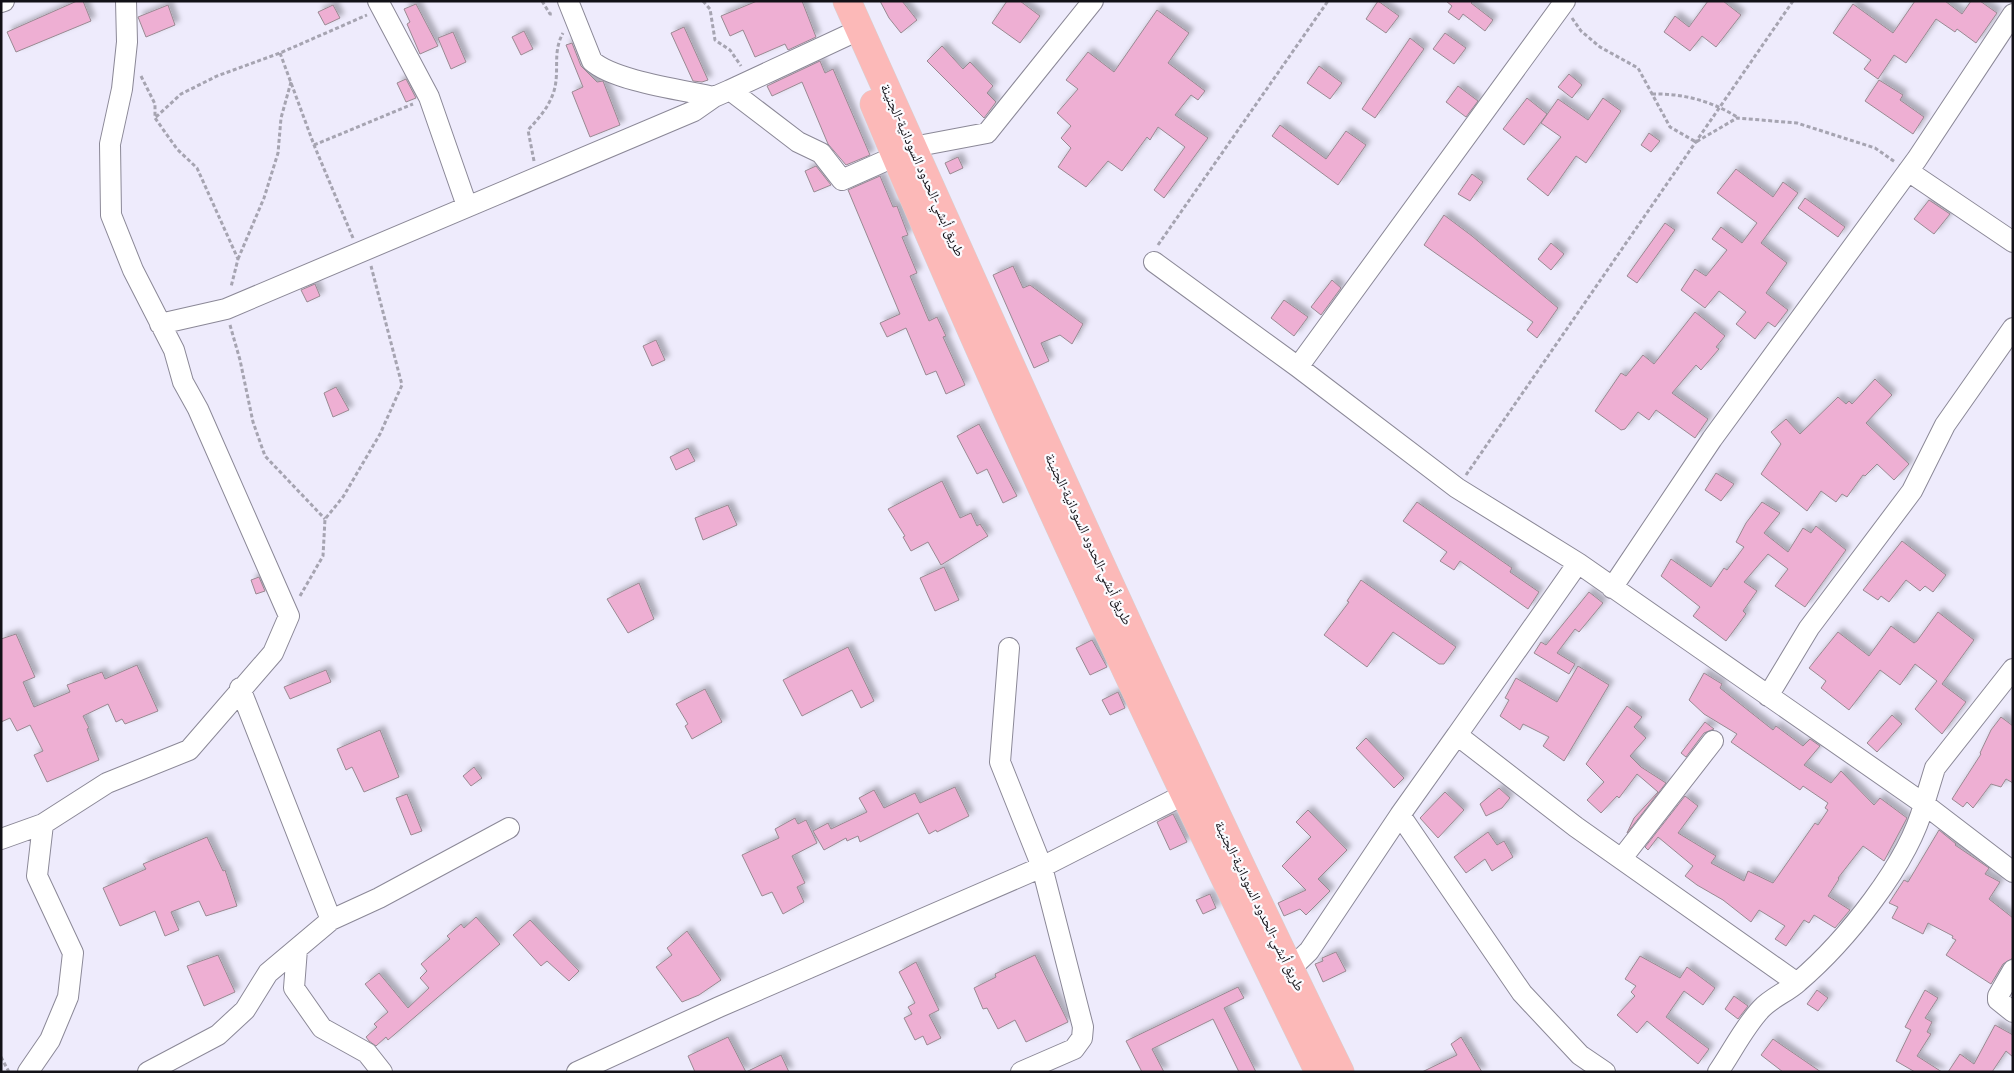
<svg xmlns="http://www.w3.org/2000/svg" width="2014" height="1073" font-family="Karla,'Noto Naskh Arabic',sans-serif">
<defs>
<filter id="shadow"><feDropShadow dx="4.5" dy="-4.5" stdDeviation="2.5" flood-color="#0004"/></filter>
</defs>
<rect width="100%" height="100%" fill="#eeebfc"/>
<path fill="#eeafd3" stroke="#998992" filter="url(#shadow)" d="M77 1H83L91 21 16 52 7 32Z
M757 1H802L816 37 788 50 785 44 755 57 743 30 730 36 721 16Z
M880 1H902L917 20 901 33 889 18Z
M1007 1H1020L1040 16 1020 43 992 23Z
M1378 1 1399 16 1386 33 1366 19Z
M1446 1H1473L1471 3 1493 20 1485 31 1463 14 1459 20 1448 12 1452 6Z
M1708 1H1723L1741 15 1716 47 1702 36 1690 51 1664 32 1675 16 1689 27Z
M1915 1H1945L1962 14 1971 1H1980L1997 13 1976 43 1957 29 1955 32 1936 19 1906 63 1894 55 1878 79 1864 69 1871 60 1833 33 1853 4 1893 33Z
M416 4 438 46 420 54 407 24 410 22 404 9Z
M168 5 175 25 146 37 138 17Z
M333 5 340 18 325 25 318 12Z
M1157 10 1189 33 1168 63 1205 91 1198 100 1191 95 1175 115 1208 138 1164 198 1154 190 1185 147 1158 127 1150 140 1147 137 1122 171 1108 161 1086 187 1058 167 1071 148 1061 138 1071 126 1057 113 1078 89 1066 80 1088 52 1114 72Z
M684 27 708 80 702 82 693 81 671 33Z
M524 31 533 49 521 55 512 37Z
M453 32 466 62 451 69 438 38Z
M1445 33 1466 48 1454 64 1433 49Z
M1410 38 1424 49 1375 118 1362 109Z
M572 43 581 66 597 82 603 81 620 125 590 137 572 92 583 87 566 45Z
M942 46 963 69 970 62 993 86 987 93 996 102 984 118 927 61Z
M820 61 825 73 833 69 870 155 846 165 828 144 802 82 772 96 767 86Z
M1319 66 1342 83 1330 99 1307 83Z
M1569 74 1582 85 1572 98 1558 87Z
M406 79 416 98 406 102 397 83Z
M1879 80 1903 95 1900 100 1924 117 1913 134 1865 101Z
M1458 86 1478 101 1466 117 1446 102Z
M1527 98 1547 114 1524 145 1503 129Z
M1603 98 1621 111 1586 163 1576 156 1548 196 1527 179 1561 137 1541 123 1558 99 1588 120Z
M1280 125 1326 159 1346 131 1366 145 1338 185 1272 136Z
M1649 133 1660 141 1651 152 1641 145Z
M958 157 963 168 950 174 945 163Z
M816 166 831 185 814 192 805 171Z
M1736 169 1773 197 1783 182 1798 193 1761 243 1787 263 1766 293 1788 310 1775 327 1768 322 1755 339 1736 324 1746 312 1719 291 1705 308 1681 290 1695 269 1706 276 1727 250 1712 239 1721 227 1742 243 1757 223 1717 193Z
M1472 174 1483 182 1470 201 1458 194Z
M880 176 893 207 897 206 908 235 902 237 917 273 910 276 929 321 937 317 946 336 943 337 965 385 946 394 936 371 926 375 906 328 887 337 880 323 900 314 848 190Z
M1805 198 1845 227 1838 237 1798 208Z
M1929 200 1950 214 1934 234 1914 219Z
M1444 215 1472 236 1558 308 1537 338 1527 330 1533 322 1424 245Z
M1665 223 1675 230 1637 283 1627 276Z
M1551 243 1564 254 1551 270 1538 259Z
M1013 266 1023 288 1030 285 1083 324 1072 344 1060 335 1041 343 1049 361 1034 368 993 275Z
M1332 280 1341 288 1321 315 1311 307Z
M315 284 320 296 307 302 301 290Z
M1284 300 1308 317 1294 336 1271 318Z
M1695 312 1725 336 1716 347 1719 349 1701 370 1696 365 1672 393 1708 419 1695 438 1656 410 1649 420 1638 412 1625 429 1621 430 1595 411 1621 373 1626 376 1643 355 1654 364Z
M656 340 665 360 652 366 643 346Z
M1875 379 1892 395 1866 423 1909 464 1894 480 1877 464 1865 476 1863 475 1847 497 1842 494 1836 502 1821 491 1807 511 1761 474 1781 444 1771 432 1786 419 1800 434 1838 397 1846 404 1849 401 1852 404Z
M336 387 349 410 333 417 324 393Z
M979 424 1017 496 1003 503 987 469 977 474 957 436Z
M688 448 695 461 676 470 670 457Z
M1716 473 1734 484 1721 501 1705 490Z
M942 481 960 518 971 513 977 526 980 524 988 536 941 565 928 542 911 551 903 537 905 536 888 509Z
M1417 502 1512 568 1510 572 1539 592 1528 609 1460 561 1454 570 1440 561 1447 552 1403 521Z
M1762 502 1780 513 1764 533 1788 552 1803 528 1811 533 1816 526 1846 550 1805 607 1775 586 1788 569 1768 554 1744 582 1757 591 1743 611 1746 614 1726 641 1693 616 1700 607 1661 576 1671 559 1711 587 1724 568 1727 570 1744 547 1736 542 1746 523Z
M728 505 737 525 703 540 695 518Z
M1902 541 1946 575 1933 592 1925 586 1920 591 1906 580 1889 602 1881 596 1878 600 1863 590Z
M944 567 959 600 935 611 920 578Z
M259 577 265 591 256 594 251 580Z
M1361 580 1456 647 1444 664H1439L1393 632 1367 667 1324 635 1349 602 1347 601Z
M639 583 654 619 628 633 607 599Z
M1589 592 1603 603 1579 632 1575 629 1557 653 1575 664 1569 674 1534 653 1541 642 1546 645Z
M1938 612 1974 640 1942 684 1966 702 1942 734 1915 709 1937 681 1915 664 1900 685 1880 670 1849 710 1821 688 1826 681 1809 668 1838 632 1869 656 1891 626 1914 643 1917 641Z
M16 634 35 677 23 682 34 707 70 692 67 685 102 672 105 679 137 665 158 711 125 724 122 719 116 722 108 704 83 716 89 728 87 729 99 760 47 782 34 755 43 751 30 725 17 731 10 718 1 722V639Z
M1092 640 1107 667 1090 675 1076 648Z
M848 647 874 701 861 708 852 690 802 716 783 680Z
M1578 666 1609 685 1564 761 1543 746 1549 737 1523 724 1520 730 1500 716 1509 700 1505 698 1516 678 1557 702Z
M326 670 331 682 290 699 284 687Z
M1704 673 1722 684 1720 688 1773 730 1776 726 1803 746 1810 739 1820 746 1804 765 1831 783 1841 771 1874 805 1880 798 1907 818 1884 861 1863 846 1838 878 1839 879 1828 896 1850 910 1835 928 1814 915 1809 923 1804 920 1786 946 1775 939 1785 926 1759 910 1751 922 1723 900 1697 885 1685 876 1693 866 1658 837 1648 850 1645 847 1685 796 1698 806 1678 833 1716 856 1711 863 1744 881 1748 871 1773 883 1815 823 1818 825 1828 810 1825 808 1828 803 1803 786 1800 790 1731 742 1737 734 1704 714 1689 700Z
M705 689 722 722 692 739 685 726 688 724 676 704Z
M1118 692 1125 708 1110 715 1102 700Z
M1627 706 1642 717 1634 727 1646 738 1630 756 1641 767 1666 783 1627 833 1634 818 1658 792 1637 774 1619 798 1617 796 1601 813 1587 800 1604 782 1586 764Z
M1892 715 1902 724 1877 752 1867 743Z
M2001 717 2013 726V783L2006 779 2001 787 1991 784 1973 808 1967 802 1963 807 1952 799 1981 754 1980 753 1991 730Z
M1705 722 1714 729 1704 733 1686 757 1681 753Z
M380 730 399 777 364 792 352 767 346 770 337 749Z
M1366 738 1404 778 1394 788 1356 748Z
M474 767 482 778 471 786 463 776Z
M955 787 969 816 937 832 936 830 929 834 918 813 860 842 858 836 847 841 846 838 824 850 813 831 828 823 831 829 867 812 859 798 874 790 884 808 915 793 920 803Z
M1499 788 1510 798 1502 808 1486 816 1480 804Z
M1445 792 1464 810 1438 838 1420 818Z
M407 794 422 831 411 835 396 798Z
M1308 810 1347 850 1318 879 1330 891 1306 915 1300 909 1284 916 1278 903 1306 890 1282 866 1311 837 1296 822Z
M1173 814 1187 842 1170 850 1157 822Z
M795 818 798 824 806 820 817 843 792 856 805 883 797 887 804 902 783 914 772 892 762 896 742 855 779 838 775 829Z
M1939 830 1956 844 1955 845 1989 868 1985 874 2000 882 1989 899 2013 918V958L2003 964 1991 984 1946 955 1956 940 1952 938 1953 936 1928 923 1923 934 1892 918 1898 907 1889 903 1904 880 1908 882Z
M1488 832 1497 845 1504 841 1513 857 1492 871 1485 859 1466 873 1454 857Z
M207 837 223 871 225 870 237 906 206 916 199 901 171 912 179 930 165 936 155 911 120 926 103 888 146 869 143 864Z
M1210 894 1216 908 1203 914 1196 900Z
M476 917 500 944 388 1040 386 1037 376 1046 369 1041 366 1037 377 1027 374 1024 388 1012 365 984 379 973 408 1008 429 988 420 978 427 971 421 964 450 939 447 936 461 924 464 928Z
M530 920 579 971 569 981 547 961 541 966 513 935Z
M687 931 721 980 699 995 682 1002 656 967 672 955 667 948Z
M1336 952 1346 971 1323 982 1315 964 1323 961 1322 958Z
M218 955 235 992 204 1006 187 966Z
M1035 955 1068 1022 1026 1042 1015 1020 998 1029 987 1008 983 1009 974 988 996 977 995 974Z
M1640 956 1680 978 1687 967 1715 988 1703 1005 1684 991 1666 1017 1709 1049 1698 1064 1647 1021 1637 1033 1617 1015 1635 996 1631 992 1636 986 1625 979Z
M916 962 939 1010 929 1015 941 1038 927 1045 923 1036 915 1040 904 1018 912 1014 908 1007 915 1003 899 972Z
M1238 987 1244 998 1224 1008 1256 1072H1239L1213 1019 1152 1049 1164 1072H1142L1126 1041Z
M1817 990 1828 998 1818 1011 1807 1004Z
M1925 990 1938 998 1925 1018 1932 1022 1927 1032 1931 1034 1917 1056 1942 1072H1915L1896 1061 1911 1030 1905 1027Z
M1734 996 1748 1006 1738 1019 1725 1009Z
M1995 1025 2013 1035V1057L2006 1051 1992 1072H1948L1960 1054 1974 1064Z
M728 1037 746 1072H695L688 1056Z
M1461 1037 1482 1072H1422L1457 1055 1451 1044Z
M1773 1039 1783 1046 1821 1072H1783L1761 1055Z
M781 1055 789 1072H746Z"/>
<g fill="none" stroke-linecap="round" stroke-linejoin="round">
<g stroke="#8b8897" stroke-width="22">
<path id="minor" d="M378 1 429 97 467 206
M568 1 592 61C614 81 683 90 714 97
M1 2 4 1
M730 90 846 36
M913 147 987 133 1093 1
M1908 171 2013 242
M1154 262 1298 367 1457 488 1578 563 1924 804 1935 768 2013 669
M160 324 226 309 694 111 714 97 730 90 798 142 821 153 842 180 896 156
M1298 367 1565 1
M1578 563 1457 735 1576 827 1797 983
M1612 588 1712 439 1917 159 2013 14
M1009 648 1000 762 1042 867 1083 1027 1082 1038 1074 1049 1021 1072
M240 688 331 920
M1768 696 1809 628 1912 491 1945 425 2013 328
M1457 735 1400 815 1522 993 1580 1055 1605 1072
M1 839 43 824
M1622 858 1713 741
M297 949 294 988 322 1028 367 1053 382 1072
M2013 970 1998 996V1000L2013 1012
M1281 978 1309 951 1400 815
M28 1072 50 1040 68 997 73 953 37 876 43 824 107 783 189 750 273 653 289 616 198 409 183 382 174 350 133 270 111 215 110 144 122 89 127 42 126 1
M148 1072 218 1035 245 1010 268 973 331 920 379 898 509 828
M577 1072 719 1007 1042 867 1197 788
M1718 1072C1732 1052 1744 1027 1761 1009 1771 998 1787 992 1798 982 1845 942 1909 863 1924 804L2013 872"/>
</g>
<g stroke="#d4d4d5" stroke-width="29">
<path id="highway" d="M847 1C1008 360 1167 719 1340 1072
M874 104C1011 431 1163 753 1319 1072"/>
</g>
<path stroke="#a6a4b1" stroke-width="3" stroke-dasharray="4 2.5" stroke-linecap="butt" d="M542 1 550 14H554
M703 1 710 9 715 40 730 50 741 66
M1572 18 1581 31 1600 47 1638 68 1670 127 1696 142 1737 118 1797 123 1875 148 1895 162
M280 53 314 145 353 238
M141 76 155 104V118L177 149 197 168 238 259 231 287
M1652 94C1681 93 1712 101 1737 117
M156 117 181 94 217 76 280 53 367 15
M314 145 413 104
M534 161 528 130C539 118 549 107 554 91 560 70 552 53 563 33
M1158 245 1328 1
M238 259 264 198 278 153 281 118 291 82
M230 325 240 360 253 422 265 456 325 519
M1466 475 1793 1
M300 596 323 556 325 519 343 497 380 434 402 385 371 266
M1 1057 9 1072"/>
<use href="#minor" stroke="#fff" stroke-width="20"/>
<use href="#highway" stroke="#fcb9b8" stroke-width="28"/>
</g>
<g text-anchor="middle" stroke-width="4.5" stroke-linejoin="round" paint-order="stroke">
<g font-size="14" fill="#121117" stroke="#fbfafe">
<text transform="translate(923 170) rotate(66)" y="5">طريق أبشي-الحدود السودانية-الجنينة</text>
<text transform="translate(1089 539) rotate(65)" y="5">طريق أبشي-الحدود السودانية-الجنينة</text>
<text transform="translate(1260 906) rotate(64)" y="5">طريق أبشي-الحدود السودانية-الجنينة</text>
</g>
</g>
<rect width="2014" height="1073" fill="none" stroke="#121117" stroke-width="5"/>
</svg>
